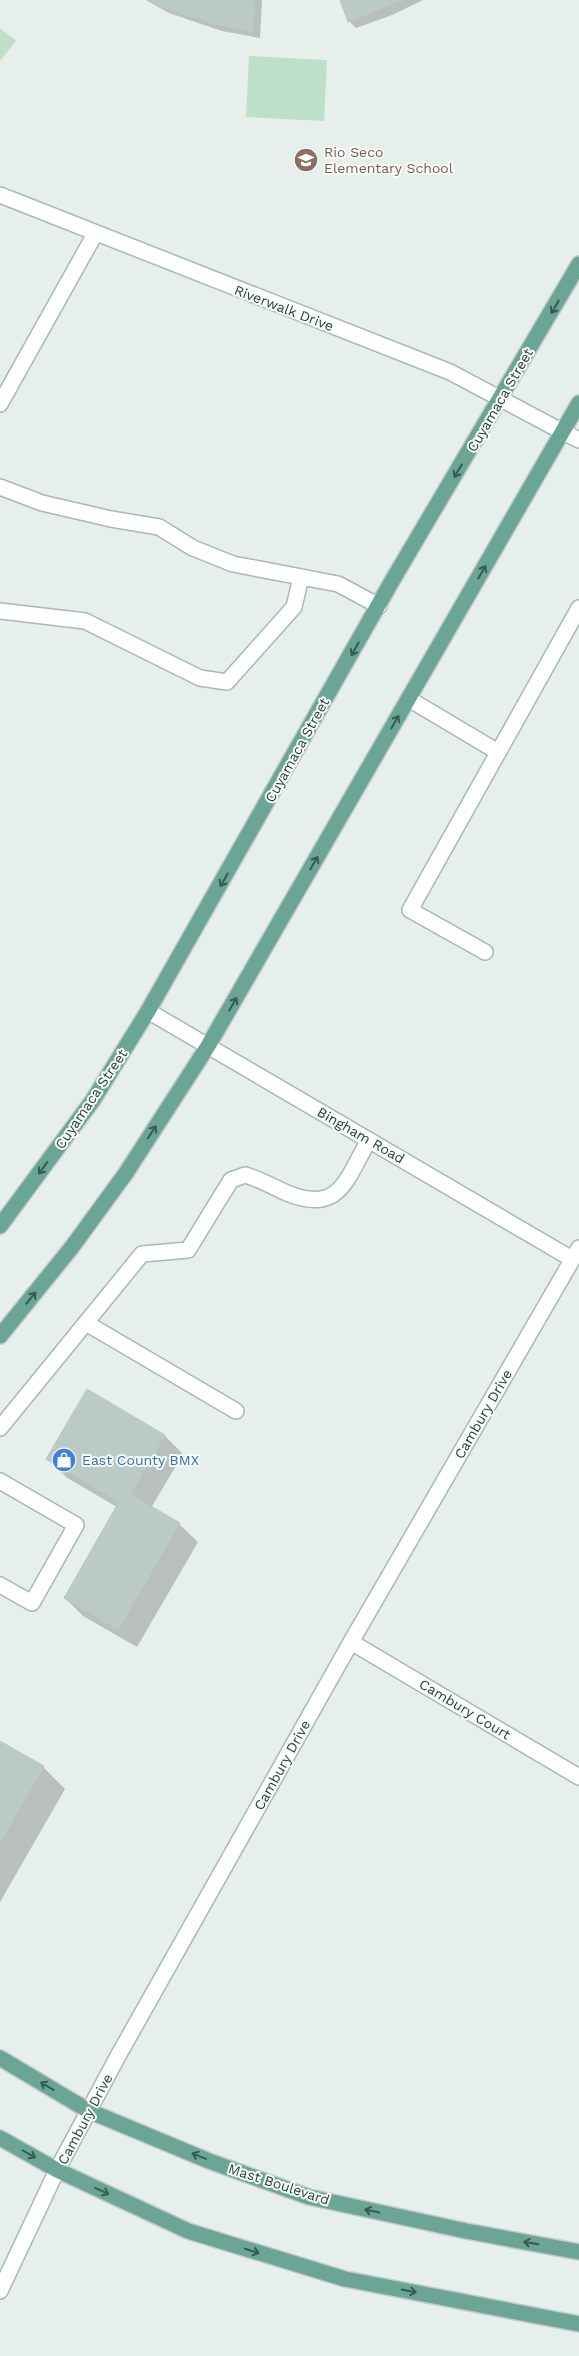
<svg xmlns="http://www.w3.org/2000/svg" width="579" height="2356" font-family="'Work Sans',sans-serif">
<rect width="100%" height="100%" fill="#e6efeb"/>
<path fill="#bfe0c8" d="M0 28 16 41 0 61Z
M249 56 327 60 324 121 246 117Z"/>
<path fill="#0003" d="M146 0H262L260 38 222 31 169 13Z
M341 0H423L392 15 356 28 349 21Z
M88 1391 165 1436 183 1454 151 1508 179 1524 198 1542 137 1647 83 1616 65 1598 117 1507 66 1477 48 1459Z
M0 1742 43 1767 65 1789 0 1902Z"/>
<path fill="#bbcac4" stroke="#b8c9c2" d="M149 0H255L253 32 214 24 161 7Z
M340 0H402L348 22Z
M87 1389 165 1435 131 1494 125 1491 119 1502 46 1459Z
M125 1491 180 1523 118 1630 64 1598Z
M0 1741 44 1766 0 1843Z"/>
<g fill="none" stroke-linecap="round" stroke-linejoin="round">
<g stroke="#a8b8b2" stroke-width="18">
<path id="lane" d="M0 404 95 234
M563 432 579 440
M0 487 42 503 111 519 159 527 193 548 233 564 338 584 379 606
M0 611 85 621 200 678 227 682 294 607 301 577
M409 699 498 752
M485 952 410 910 579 608
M86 1323 236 1411
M0 1428 142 1254 188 1250 231 1180 245 1175C260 1179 273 1187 287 1193 340 1215 346 1179 369 1140
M0 1481 76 1525 32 1603 0 1585"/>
</g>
<g stroke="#a8b8b2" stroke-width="18">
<path id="street" d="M148 1011 572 1259
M351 1642 579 1777
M0 2291 57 2170 118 2056 351 1642 579 1248"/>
</g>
<g stroke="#a4bbb3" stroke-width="18">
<path id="secondary" d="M0 195 450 372 563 432"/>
</g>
<g stroke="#c2cac8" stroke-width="18">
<path id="primary" d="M0 1226 93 1100 148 1011 392 581 579 264
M0 1336 72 1247 126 1173 208 1046 579 403
M0 2058 89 2111 209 2161 309 2197 466 2231 579 2252
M0 2138 57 2170 188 2231 345 2279 579 2324"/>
</g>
<use href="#lane" stroke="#fff" stroke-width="15"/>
<use href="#street" stroke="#fff" stroke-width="15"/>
<use href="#secondary" stroke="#fff" stroke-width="15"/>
<use href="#primary" stroke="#6aa596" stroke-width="15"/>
</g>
<defs><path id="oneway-shaft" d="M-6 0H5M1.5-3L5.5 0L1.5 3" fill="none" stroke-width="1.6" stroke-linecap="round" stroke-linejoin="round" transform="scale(1.25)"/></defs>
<g stroke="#365b51">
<use href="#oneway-shaft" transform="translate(555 307) rotate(120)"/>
<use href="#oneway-shaft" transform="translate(458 471) rotate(121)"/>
<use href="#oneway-shaft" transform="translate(482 572) rotate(-60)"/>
<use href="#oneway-shaft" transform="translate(355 649) rotate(119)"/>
<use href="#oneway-shaft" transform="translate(395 722) rotate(-60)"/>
<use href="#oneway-shaft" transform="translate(314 863) rotate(-60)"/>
<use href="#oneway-shaft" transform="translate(224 880) rotate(120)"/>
<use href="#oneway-shaft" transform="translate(233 1004) rotate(-60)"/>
<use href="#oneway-shaft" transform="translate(152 1132) rotate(-57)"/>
<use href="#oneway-shaft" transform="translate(43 1168) rotate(126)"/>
<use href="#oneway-shaft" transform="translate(31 1298) rotate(-51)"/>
<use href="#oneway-shaft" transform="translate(47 2086) rotate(-149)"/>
<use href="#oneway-shaft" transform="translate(29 2154) rotate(30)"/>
<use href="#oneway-shaft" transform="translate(199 2156) rotate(-158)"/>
<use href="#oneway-shaft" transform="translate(102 2191) rotate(25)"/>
<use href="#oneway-shaft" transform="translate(372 2211) rotate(-168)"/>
<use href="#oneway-shaft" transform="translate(531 2243) rotate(-170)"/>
<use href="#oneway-shaft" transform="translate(252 2251) rotate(17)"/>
<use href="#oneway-shaft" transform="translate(409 2291) rotate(11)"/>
</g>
<defs>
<g id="school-disc" transform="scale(1.25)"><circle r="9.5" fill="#8d6e63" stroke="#f7fbf9"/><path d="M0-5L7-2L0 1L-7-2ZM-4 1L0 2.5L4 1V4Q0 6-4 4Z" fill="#fff"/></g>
<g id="shop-disc" transform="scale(1.25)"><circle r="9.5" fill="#3f7fe0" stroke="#f7fbf9"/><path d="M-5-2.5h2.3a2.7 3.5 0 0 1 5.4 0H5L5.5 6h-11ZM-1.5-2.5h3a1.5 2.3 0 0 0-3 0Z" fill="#fff"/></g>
</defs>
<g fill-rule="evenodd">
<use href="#school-disc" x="306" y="160"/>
<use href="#shop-disc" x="64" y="1460"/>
</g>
<g text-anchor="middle" stroke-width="4" stroke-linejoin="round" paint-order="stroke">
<g font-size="14" fill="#785e54" stroke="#f7fbf9" text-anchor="start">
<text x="324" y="157">Rio Seco<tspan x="324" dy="16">Elementary School</tspan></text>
</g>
<g font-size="14" fill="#24423a" stroke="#f7fbf9">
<text transform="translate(284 308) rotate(21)" y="5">Riverwalk Drive</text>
<text transform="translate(500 400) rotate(-60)" y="5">Cuyamaca Street</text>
<text transform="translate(297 750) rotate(-61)" y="5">Cuyamaca Street</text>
<text transform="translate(91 1099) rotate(-56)" y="5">Cuyamaca Street</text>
<text transform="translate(361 1135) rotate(30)" y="5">Bingham Road</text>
<text transform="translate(483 1414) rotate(-60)" y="5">Cambury Drive</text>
<text transform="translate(465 1709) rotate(31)" y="5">Cambury Court</text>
<text transform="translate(282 1765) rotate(-61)" y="5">Cambury Drive</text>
<text transform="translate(85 2119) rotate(-62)" y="5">Cambury Drive</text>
<text transform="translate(279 2184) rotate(18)" y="5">Mast Boulevard</text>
</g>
<g font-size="14" fill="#366cbe" stroke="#f7fbf9" text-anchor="start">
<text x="82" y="1465">East County BMX</text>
</g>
</g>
</svg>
